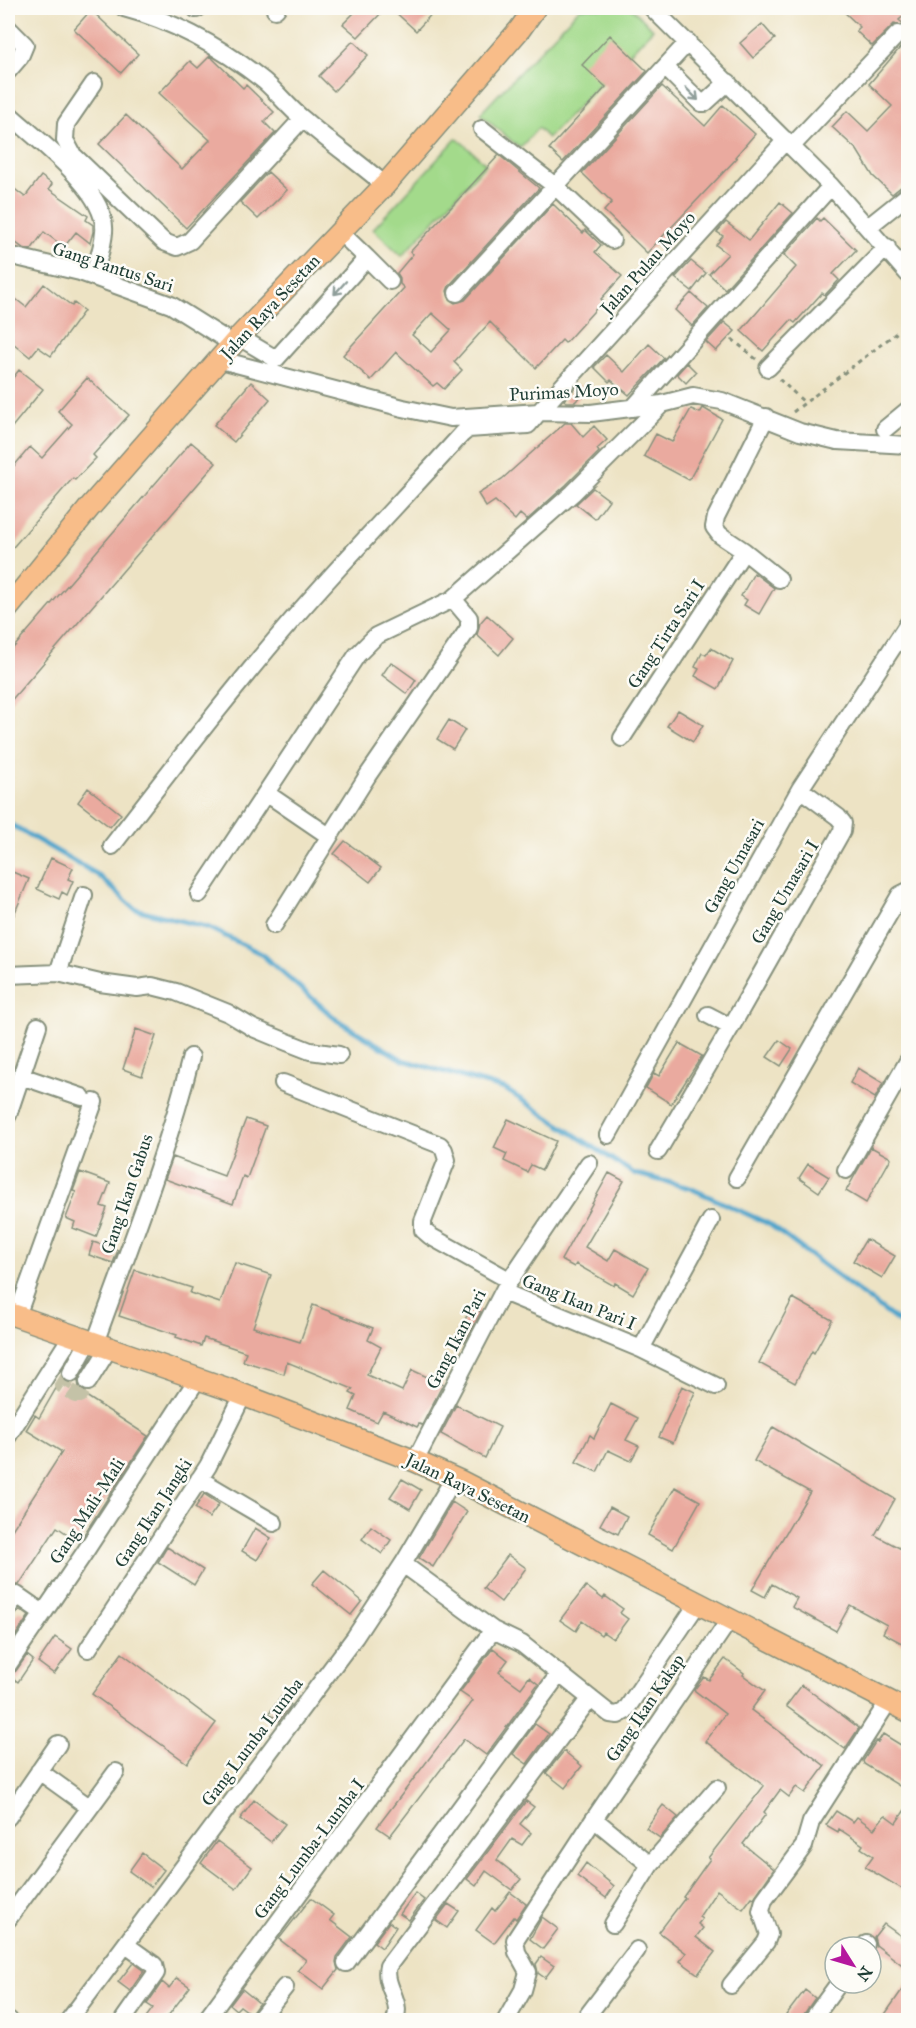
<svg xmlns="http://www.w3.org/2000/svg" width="916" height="2028" font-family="'IM FELL Great Primer',serif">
<rect width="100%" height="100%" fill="#fdfcf7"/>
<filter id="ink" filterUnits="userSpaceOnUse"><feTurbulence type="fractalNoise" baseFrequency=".0167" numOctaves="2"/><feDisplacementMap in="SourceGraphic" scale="12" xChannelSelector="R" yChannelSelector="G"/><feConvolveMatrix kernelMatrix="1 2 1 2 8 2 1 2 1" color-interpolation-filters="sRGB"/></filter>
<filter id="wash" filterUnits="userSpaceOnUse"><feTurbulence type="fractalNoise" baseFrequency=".008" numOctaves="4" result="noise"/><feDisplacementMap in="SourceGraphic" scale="24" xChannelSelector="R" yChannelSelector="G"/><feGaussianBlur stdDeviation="1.35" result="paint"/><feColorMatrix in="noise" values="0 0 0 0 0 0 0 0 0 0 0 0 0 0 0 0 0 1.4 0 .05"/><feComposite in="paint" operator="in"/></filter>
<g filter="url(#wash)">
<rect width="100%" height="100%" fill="#ede3c4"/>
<path fill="#a3da8b" stroke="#618c60" stroke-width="1.5" d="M580 8H631L653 29 548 138 538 128 520 148 480 114Z
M457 138 486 164 402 256 373 229Z"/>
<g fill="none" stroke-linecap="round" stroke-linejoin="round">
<path stroke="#50a4cb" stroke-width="5" d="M8 823 98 875 135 909 209 928 260 953 337 1020 403 1060 505 1089 633 1173 690 1188 769 1224 908 1329"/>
</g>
<g id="blocks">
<path fill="#eaaa9f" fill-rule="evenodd" d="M359 8H386L358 37 343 24Z
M391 8H437L416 31Z
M840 8H909V11L899 20 909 29V185L902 186 892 194 873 176 857 150 832 127 847 111 868 131 892 106 869 84 906 41 908 32 905 26 894 24 872 46 856 31 860 27Z
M91 10 138 54 121 73 74 29Z
M762 24 775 39 753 58 740 43Z
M610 35 647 71 563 162 549 149 606 87 582 65Z
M353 41 368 55 334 91 319 76Z
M210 56 243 88 246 85 274 112 264 122 275 133 186 228 99 144 126 115 182 169 210 140 159 93 190 61 198 68Z
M662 86 705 126 723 105 755 134 735 157 737 158 647 253 604 211 612 202 582 173Z
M499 155 539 188 449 286 447 291 450 300 455 303 465 300 553 204 583 233 585 230 601 245 595 252 622 276 601 299 603 301 565 343 562 340 536 368 490 322 454 362 462 370 444 389 437 383 433 386 396 352 371 380 343 355 404 288 400 284V278L397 273 413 254 410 252ZM432 313 451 330 431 352 412 335Z
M268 172 287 190 258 219 240 202Z
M41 176 52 184 49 189 88 216 86 220 93 225V232L90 243 76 232 64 247 44 232 31 250 23 248 8 237V184L25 197Z
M780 202 793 213 725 289 709 274 728 254 716 245 723 236 717 232 726 222 749 240Z
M817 218 820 221 823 218 856 250 833 274 839 280 825 295 822 293 795 323 791 320 763 351 741 331 796 267 784 255Z
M691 261 706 273 692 291 675 278Z
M44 284 72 306 74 303 84 311 51 356 38 347 30 357 8 339V293L26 307Z
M691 293 708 308 692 326 675 310Z
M724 322 735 331 716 351 706 342Z
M649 344 664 358 629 395 611 380 609 382 594 367 606 355 624 372Z
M687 363 696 372 686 383 677 374Z
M19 370 43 389 8 432V384Z
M87 378 129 415 93 455 96 458 75 480 73 478 8 553V473L30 447 42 458 72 424 58 411Z
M251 382 270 399 234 442 214 425Z
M578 385 585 391 575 402H567L564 400Z
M703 408 722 419 689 480 644 456 656 434 672 442 691 409 700 413Z
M565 423H571L583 437 594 426 607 440 597 449 599 452 566 485 527 520 520 514 515 520 495 501 486 507 478 494 502 479Z
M191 442 216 463 8 704V654Z
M593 488 609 500 595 519 576 504Z
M754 573 774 588 759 614 744 605 747 600 741 596Z
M487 615 513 638 499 655 477 635 480 623Z
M711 648 733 661 718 689 695 676 699 669 695 667 702 653 706 655Z
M391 662 416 680 407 694 382 675Z
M678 710 703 725 693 742 667 726Z
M449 720 465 730 453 749 437 739Z
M88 788 121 814 110 827 78 802Z
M345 841 381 868 370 882 334 854Z
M51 858 73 868 68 879 73 881 67 895 62 892 59 899 37 889Z
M8 870 29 879 8 929Z
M136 1029 156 1036 142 1076 123 1069Z
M779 1040 792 1049 781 1066 767 1057Z
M679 1043 702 1056 671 1104 646 1088 654 1073 659 1076Z
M858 1068 883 1083 875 1098 850 1083Z
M246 1119 266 1126 247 1178 243 1176 233 1204 165 1179 173 1157 224 1176Z
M508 1119 556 1141 542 1170 531 1165 527 1172 504 1161 507 1154 494 1148Z
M871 1147 891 1158 866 1203 846 1191Z
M808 1164 829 1177 819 1192 799 1178Z
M80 1172 110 1183 101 1206 107 1208 96 1237 73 1228 75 1222 66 1218 76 1192 73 1191Z
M609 1173 624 1181 585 1247 608 1261 615 1249 648 1268 633 1294 615 1283 614 1286 576 1264 574 1267 561 1260Z
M866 1239 895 1256 882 1278 853 1261Z
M93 1242 118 1250 113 1263 89 1255Z
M235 1263 271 1275 253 1327 300 1342 313 1305 373 1328 368 1340 381 1347 367 1375 402 1391 412 1370 443 1384 422 1425 419 1424 417 1427 383 1411 377 1422 350 1410 356 1396 350 1393 353 1389 287 1362 284 1374 243 1361 246 1352 204 1338 201 1346 176 1337 177 1335 119 1316 135 1270 192 1288 190 1293 220 1303Z
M793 1298 832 1320 814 1353 812 1351 795 1383 759 1363Z
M472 1307 481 1312 465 1342 455 1337Z
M62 1378 71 1383 78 1381 79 1387 85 1392 83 1394 148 1436 79 1542 57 1527 19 1585H13L8 1590V1536L62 1452 26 1430 35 1415 39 1418Z
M682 1386 695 1392 673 1443 659 1437Z
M611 1404 638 1418 626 1440 639 1446 631 1461 608 1450 597 1472 576 1462 590 1435 594 1438Z
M456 1405 500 1427 485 1458 441 1434Z
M773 1427 895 1499 875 1535 909 1553V1647L883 1633 887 1625 850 1605 836 1631 792 1607 797 1598 772 1584 765 1597 752 1590 810 1492 754 1461Z
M402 1479 421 1490 410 1509 390 1497Z
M675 1487 700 1501 673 1549 648 1535Z
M204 1494 219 1504 209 1518 195 1508Z
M452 1502 467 1512 433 1567 419 1558Z
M610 1507 627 1516 618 1534 600 1525Z
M371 1526 391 1540 382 1554 362 1539Z
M255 1528 271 1538 257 1560 242 1551Z
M167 1547 203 1570 194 1585 158 1562Z
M508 1555 526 1568 501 1602 483 1588Z
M324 1570 362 1601 351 1615 312 1584Z
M586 1586 603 1599 605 1596 623 1609 620 1613 628 1619 613 1639 603 1632 601 1635 582 1621 576 1631 560 1620Z
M20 1610 29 1616 13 1639 8 1635V1618L13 1617Z
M55 1637 72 1649 54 1674 38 1662Z
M493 1648 508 1660 499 1672 521 1688 529 1677 538 1684 486 1755 464 1739 390 1836 377 1827 473 1701 460 1692Z
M122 1653 216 1723 187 1763 92 1694Z
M27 1655 33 1660 18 1682 9 1675 16 1671Z
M725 1659 744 1673 743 1675 765 1691 751 1710 825 1766 805 1793 796 1787 789 1797 780 1790 764 1812 766 1814 743 1844 774 1869 754 1898 752 1897 743 1909 717 1890 699 1917 702 1919 698 1924 703 1928 696 1937 715 1952 698 1974 680 1961 686 1953 659 1932 685 1898 683 1897 710 1859 708 1858 764 1786 705 1741 725 1714 694 1690 704 1677 709 1680Z
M802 1685 859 1728 845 1749 786 1706Z
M281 1697 291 1705 279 1721 269 1713Z
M535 1724 549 1734 527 1764 513 1754Z
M883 1734 909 1750V1792L864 1764 863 1761 876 1741 878 1742Z
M564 1751 582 1766 565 1788 546 1773Z
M254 1800 285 1824 271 1842 240 1819Z
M526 1801 534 1807 520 1824 531 1833 522 1845 512 1839 497 1860 521 1879 512 1890 486 1871 476 1886 467 1879Z
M909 1804V1893L865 1867 873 1856 861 1848 863 1845 839 1829 838 1832 826 1825 836 1811 853 1822 857 1817 874 1829 885 1815 896 1823Z
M663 1805 678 1817 660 1838 646 1828Z
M217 1841 252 1867 236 1889 201 1863Z
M142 1853 164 1870 151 1887 129 1871Z
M586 1863 614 1886 606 1898 577 1876Z
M510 1892 526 1904 516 1919 514 1917 494 1943 476 1930 492 1908 495 1911Z
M415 1893 424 1900 409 1920 400 1914Z
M311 1898 334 1915 330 1920 352 1937 337 1957 336 1962 338 1970 323 1989 298 1970 306 1960 279 1939Z
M448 1904 459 1911 447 1928 436 1920Z
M542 1917 558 1929 543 1949 530 1939Z
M389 1922 396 1927 382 1948 374 1942Z
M884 1924 909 1942V1970L876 1945 874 1937Z
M541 1957 554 1966 545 1978 538 1973 536 1964Z
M133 1963 144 1971 130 1991 118 1982Z
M177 1978 190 1987 165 2020H144L153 2008 147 2004 162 1982 169 1988Z
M909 1980V2020H881Z
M242 1989 259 2003 251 2014 240 2006 236 2010 230 2005Z
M805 1990 815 1998 804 2014 802 2020H794L786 2015Z"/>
</g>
</g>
<g filter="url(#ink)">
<use href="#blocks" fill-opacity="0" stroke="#86907c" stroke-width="1.5"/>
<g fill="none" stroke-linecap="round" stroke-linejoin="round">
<path stroke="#c4c2a7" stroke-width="16" stroke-dasharray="16 8" stroke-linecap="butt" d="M71 1373 63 1386 76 1395H80L88 1382"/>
<g stroke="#86907c" stroke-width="20">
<path id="minor" d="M124 8C177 22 221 47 264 81 278 93 289 108 303 119 329 142 358 162 385 185
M652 8 831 186 908 274
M196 9 198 8
M275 10 277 8
M8 28 25 45 20 57 8 71
M665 67 701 103H705L728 82
M94 83 66 124 65 140 73 155 164 242 177 247 190 241 302 119
M8 113C36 139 108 191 104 232 103 247 97 263 93 277
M482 129 555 186 612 240
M792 146 898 34
M868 227 908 195
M8 255 80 272 171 305 233 344
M367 258 390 281
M457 293 688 42
M239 337 276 359 367 258 340 232
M221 360 403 408 451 418 539 412 591 413 662 404 693 396 722 401 800 432 837 441 908 445
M768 368 887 247
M633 408 831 186
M885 429 908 410
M744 551 779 579
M622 738 744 551 720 535 714 527 716 517 766 417
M266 793 329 836
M112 846C171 770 230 692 293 619 348 556 406 496 462 434L468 429 528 425 539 412 786 140
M199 894 357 655 376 636 453 599 573 493 662 404
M274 925 368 775 469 628V618L453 599
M58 973 84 895
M8 975 58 973 100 983 137 988 152 986 176 992 228 1013 253 1028 287 1042 310 1051 339 1055
M708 1015 731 1027 842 831 843 823 838 817 800 789
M21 1076 82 1097
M283 1083 440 1145 444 1150 447 1160 423 1221V1230L430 1236 509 1280
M8 1115 38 1026
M608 1135 800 789 908 624
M658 1151 731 1027
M846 1170 908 1061
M737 1178 900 895 908 891
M503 1292 641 1349 716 1386
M17 1316 94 1102
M95 1343C129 1248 167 1154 191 1057
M641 1349 711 1220
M71 1373 89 1341
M88 1382 109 1348
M8 1436 72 1335
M415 1461 506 1286 589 1163
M199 1479 274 1523
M403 1564 493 1630 522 1644 610 1714 618 1715 625 1711 698 1603
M8 1608 17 1595 43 1613
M88 1649 208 1466 243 1395
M8 1665 83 1555 198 1378
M39 1771 89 1807
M8 1817 58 1744
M594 1819 650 1865
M8 1919 116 1772
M613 1924 650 1865 717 1788
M864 1947 866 1944
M346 1963 559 1674
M731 1985 766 1942 769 1934 761 1911 764 1900 804 1846 811 1822 888 1702
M8 2020H9
M69 2020 355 1637 403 1564 454 1478
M123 2020 156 1973 154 1965 126 1945
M206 2020 493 1630
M259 2020 285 1987
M395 2020C403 2001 383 1986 388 1966L590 1698
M506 2020 523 1990 528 1972 517 1952 515 1940 594 1819 730 1619
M584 2020 637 1950
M812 2020 839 1983"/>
</g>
<g stroke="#86907c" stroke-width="24">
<path id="major" d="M8 608 90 507 239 337 385 185 520 29 535 8
M8 1313 225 1388 415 1461 460 1481 908 1711"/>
</g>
<path stroke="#86907c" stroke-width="3" stroke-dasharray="4.5 4.5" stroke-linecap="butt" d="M732 339 756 359
M779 379 804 402
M793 412 908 324"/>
<use href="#minor" stroke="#fff" stroke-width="16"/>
<use href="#major" stroke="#f8bd89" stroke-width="21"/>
</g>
<defs><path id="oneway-shaft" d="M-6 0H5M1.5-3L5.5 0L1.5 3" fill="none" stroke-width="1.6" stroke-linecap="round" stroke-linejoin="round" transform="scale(1.5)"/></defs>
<g stroke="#8f9e9a">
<use href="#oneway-shaft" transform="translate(692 94) rotate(45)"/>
<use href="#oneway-shaft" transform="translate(340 288) rotate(132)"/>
</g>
</g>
<g text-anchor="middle" stroke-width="5" stroke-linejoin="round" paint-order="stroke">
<g font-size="18" fill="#1f3d34" stroke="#fdfcf7">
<text transform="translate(648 263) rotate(-48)" y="6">Jalan Pulau Moyo</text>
<text transform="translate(113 267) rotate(18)" y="6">Gang Pantus Sari</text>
<text transform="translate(270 307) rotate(-47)" y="6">Jalan Raya Sesetan</text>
<text transform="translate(564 392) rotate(-3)" y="6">Purimas Moyo</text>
<text transform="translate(666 634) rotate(-57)" y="6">Gang Tirta Sari I</text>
<text transform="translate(734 866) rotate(-61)" y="6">Gang Umasari</text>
<text transform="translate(785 892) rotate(-60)" y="6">Gang Umasari I</text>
<text transform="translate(127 1194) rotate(-71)" y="6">Gang Ikan Gabus</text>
<text transform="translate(579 1302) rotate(22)" y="6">Gang Ikan Pari I</text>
<text transform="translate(456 1339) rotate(-63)" y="6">Gang Ikan Pari</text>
<text transform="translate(468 1488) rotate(26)" y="6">Jalan Raya Sesetan</text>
<text transform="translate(87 1511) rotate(-57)" y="6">Gang Mali-Mali</text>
<text transform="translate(153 1513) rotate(-57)" y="6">Gang Ikan Jangki</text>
<text transform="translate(645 1708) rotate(-56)" y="6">Gang Ikan Kakap</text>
<text transform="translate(252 1742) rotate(-53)" y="6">Gang Lumba Lumba</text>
<text transform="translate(309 1849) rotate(-53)" y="6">Gang Lumba-Lumba I</text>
</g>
</g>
<rect width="916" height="2028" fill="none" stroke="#fdfcf7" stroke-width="30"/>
<g transform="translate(853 1965) rotate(127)"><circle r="28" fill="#fdfcf7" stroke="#a4b0a9" stroke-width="1.5"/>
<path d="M0-4.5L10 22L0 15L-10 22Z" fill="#b5179e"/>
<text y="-9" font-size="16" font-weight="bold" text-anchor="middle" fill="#1f3d34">N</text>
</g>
</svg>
